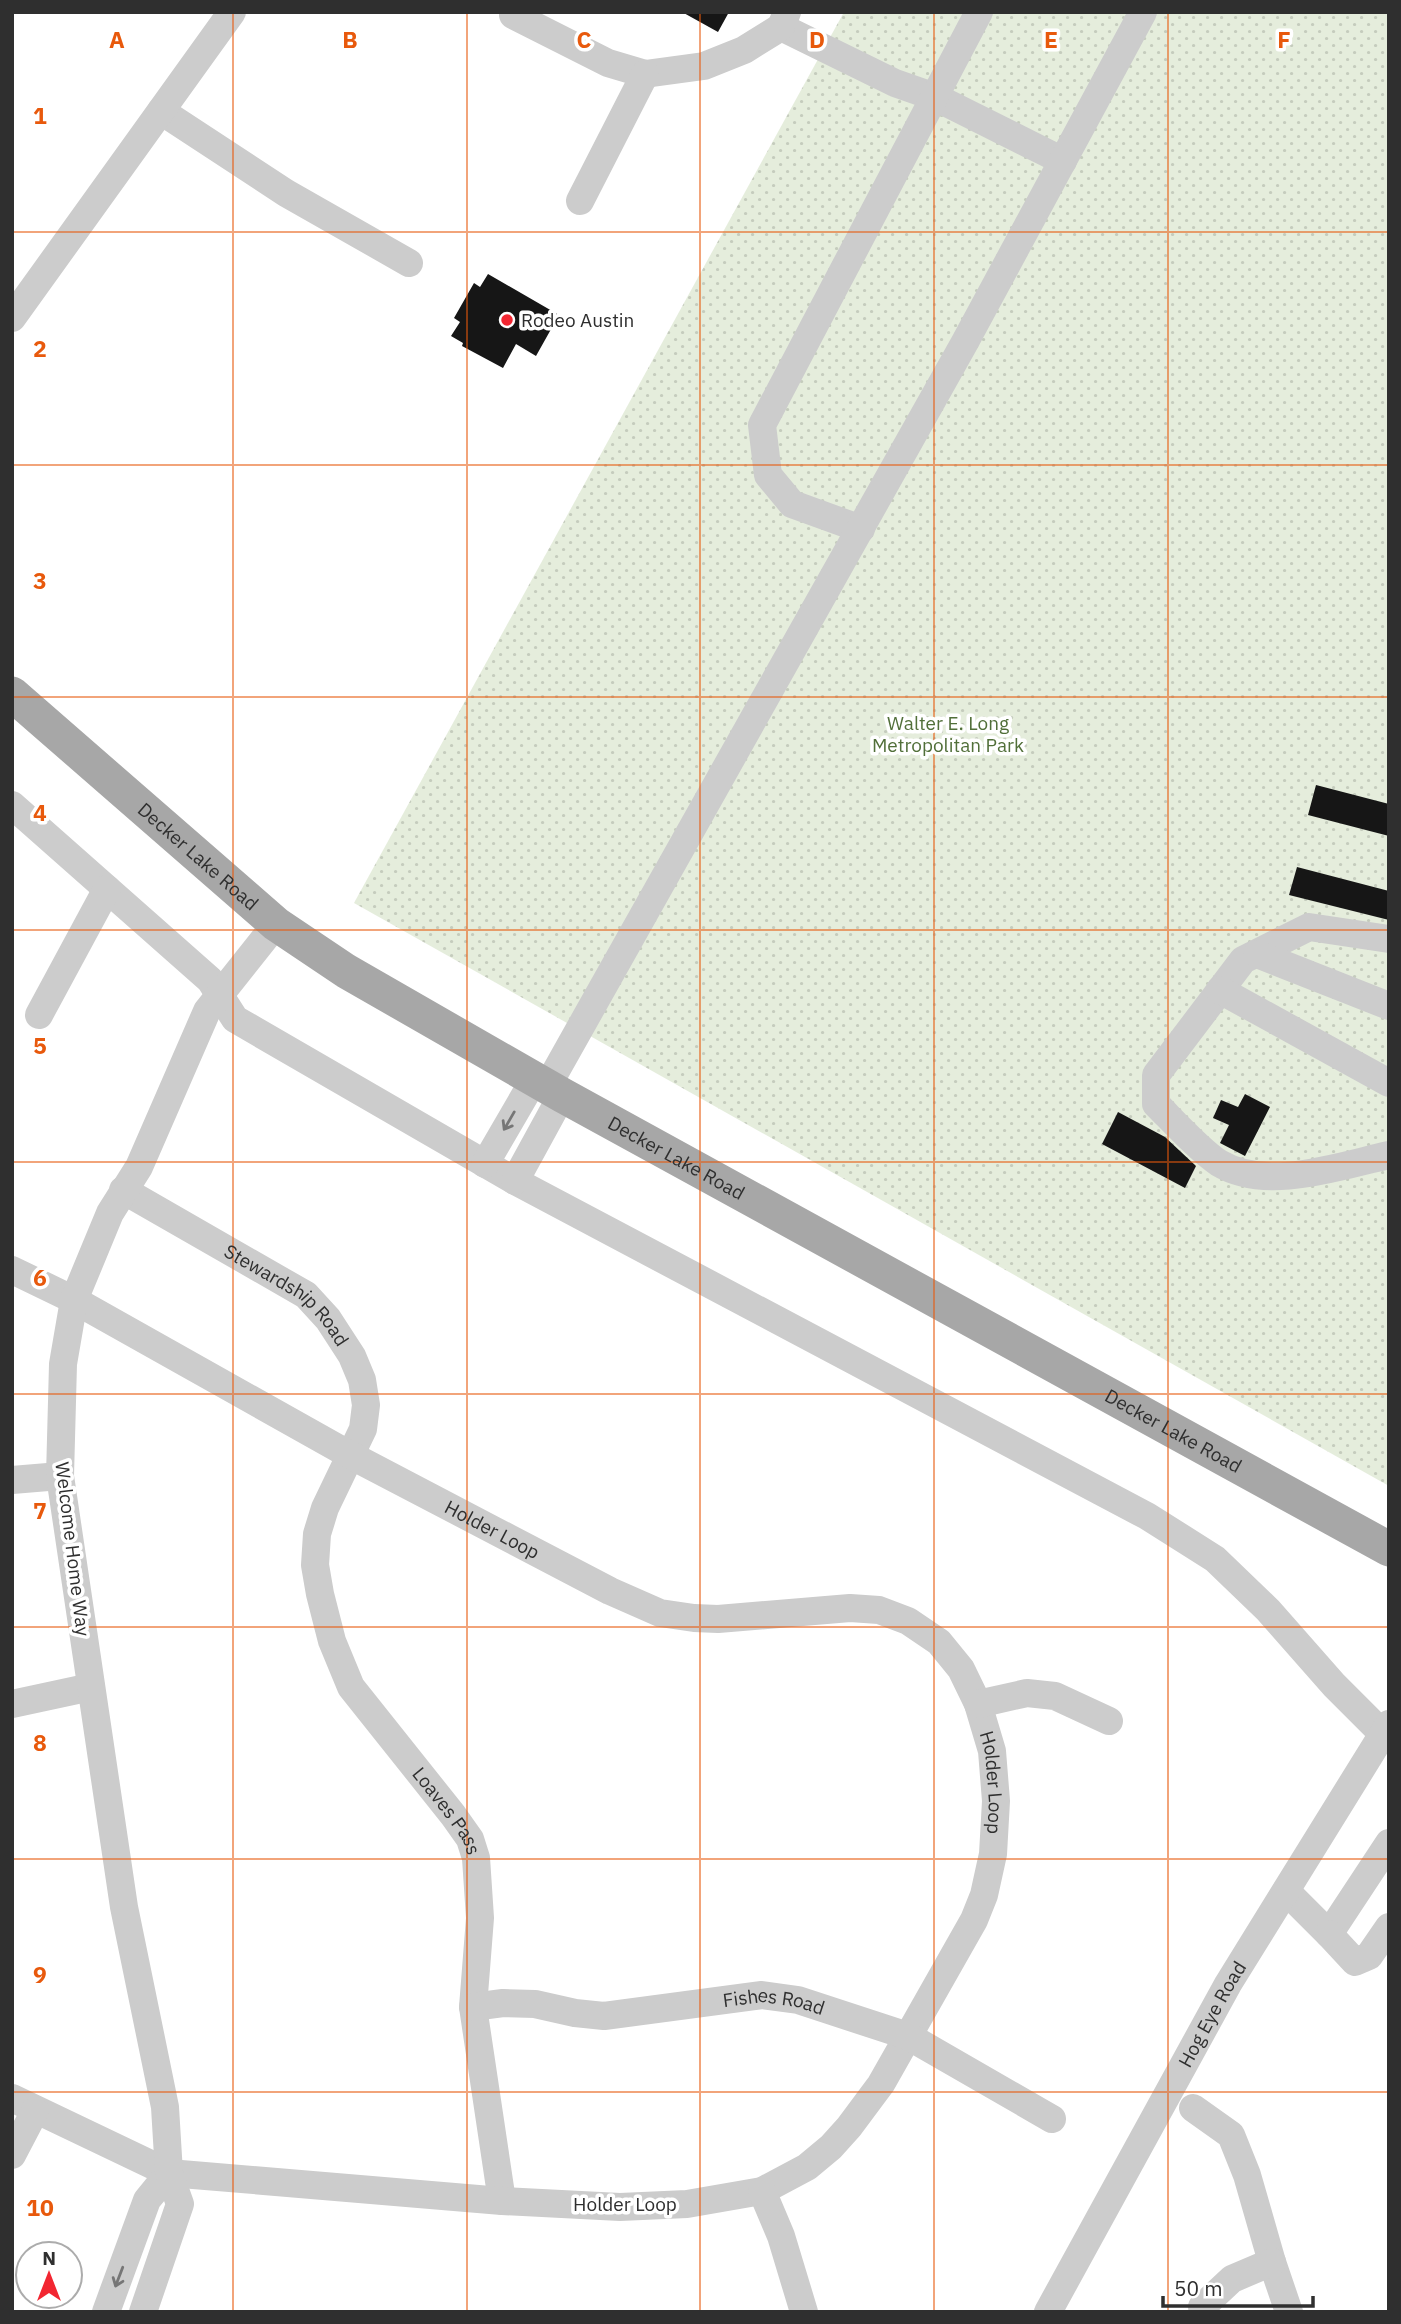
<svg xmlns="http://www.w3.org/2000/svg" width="1401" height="2324" font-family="'IBM Plex Sans',sans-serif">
<defs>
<pattern id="park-dots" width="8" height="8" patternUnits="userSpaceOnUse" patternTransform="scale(1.75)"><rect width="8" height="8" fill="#e5eddc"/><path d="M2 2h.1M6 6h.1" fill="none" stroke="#c5ccbd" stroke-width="1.8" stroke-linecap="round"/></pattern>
</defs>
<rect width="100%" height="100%" fill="#fff"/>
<path fill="url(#park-dots)" d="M844 12H1389V1486L354 903Z"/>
<path fill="#161616" d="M682 12H729L718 32Z
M488 274 559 315 536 356 516 344 503 368 462 346 463 343 451 336 460 322 454 318 474 283 480 287Z
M1316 785 1389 804V836L1308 815Z
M1297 867 1389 891V920L1289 895Z
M1245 1094 1270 1107 1245 1156 1220 1143 1229 1125 1213 1118 1221 1100 1238 1107Z
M1118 1112 1165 1137 1196 1166 1185 1188 1102 1144Z"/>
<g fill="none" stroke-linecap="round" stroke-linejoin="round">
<g stroke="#ccc" stroke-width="28">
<path d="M787 12 781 27 895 83 935 97 1063 161"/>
<path d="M513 15 608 63 645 74 704 66 744 50 781 27"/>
<path d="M161 111 286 193 409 263"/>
<path d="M580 201 645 74"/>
<path d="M12 318 232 12"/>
<path d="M861 529 792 504 768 475 762 425 979 12"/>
<path d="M12 805 210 980 235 1019 515 1181 1147 1516 1215 1559 1268 1610 1334 1685 1389 1740"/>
<path d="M1389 939 1309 927 1243 960 1156 1075V1104C1173 1121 1199 1150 1219 1163 1267 1192 1339 1166 1389 1155"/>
<path d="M1257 954 1389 1006"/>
<path d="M1220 990 1389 1083"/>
<path d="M39 1015 107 889"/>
<path d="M548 1085 965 342 1143 12"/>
<path d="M485 1164 535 1078"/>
<path d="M515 1181 562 1095"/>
<path id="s1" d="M123 1190 306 1295 328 1319 352 1356 362 1380 366 1405 363 1429 325 1508 317 1534 315 1565 320 1594 332 1641 351 1687 453 1815 470 1839 476 1858 480 1918 473 2007 502 2201"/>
<path id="s2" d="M12 1270 74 1300 350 1455 610 1591 660 1613 694 1618 718 1619 850 1608 879 1610 908 1621 939 1642 961 1669 978 1704 992 1751 996 1801 993 1854 984 1895 974 1920 881 2084 849 2127 831 2147 807 2167 762 2191 687 2204 620 2207 502 2201 169 2173 12 2098"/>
<path d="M12 1480 60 1476"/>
<path d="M12 1704 91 1687"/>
<path d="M978 1704 1027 1693 1055 1696 1109 1721"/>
<path d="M1286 1891 1329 1934 1389 1843"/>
<path d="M1329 1934 1355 1962 1369 1956 1389 1927"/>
<path id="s3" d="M473 2007 503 2003 535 2004 575 2013 604 2016 762 1995 798 2000 908 2036 1052 2119"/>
<path d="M1193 2108 1231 2135 1247 2175 1272 2262 1289 2312"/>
<path d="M12 2155 35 2111"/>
<path d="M762 2191 781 2236 804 2312"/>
<path d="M1202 2307 1232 2279 1272 2262"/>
<path d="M106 2312 147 2200 169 2173"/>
<path d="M143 2312 180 2204 169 2173 165 2107 124 1907 60 1476 63 1364 74 1300 110 1213 139 1167 207 1011 276 924"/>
<path id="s4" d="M1048 2312 1228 1984 1389 1724"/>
</g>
<path stroke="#a7a7a7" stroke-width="35" id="s5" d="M12 694 276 924 346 971 562 1095 1389 1549"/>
</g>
<defs><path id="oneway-shaft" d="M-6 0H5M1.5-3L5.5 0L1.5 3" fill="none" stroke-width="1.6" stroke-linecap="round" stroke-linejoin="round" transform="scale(1.75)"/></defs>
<g stroke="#767676">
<use href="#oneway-shaft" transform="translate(509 1121) rotate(120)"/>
<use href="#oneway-shaft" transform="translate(119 2277) rotate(111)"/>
</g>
<path fill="none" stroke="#e8590c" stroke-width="2" stroke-opacity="0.55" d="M233 12V2312M467 12V2312M700 12V2312M934 12V2312M1168 12V2312M12 232H1389M12 465H1389M12 697H1389M12 930H1389M12 1162H1389M12 1394H1389M12 1627H1389M12 1859H1389M12 2092H1389"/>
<circle fill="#f22631" stroke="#fff" stroke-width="2.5" cx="507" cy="320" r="7"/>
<g text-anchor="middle" stroke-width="7" stroke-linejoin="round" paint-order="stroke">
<g font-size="19" fill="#2f2f2f" stroke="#fff" text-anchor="start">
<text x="521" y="327">Rodeo Austin</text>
</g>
<g font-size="19" fill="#516f39" stroke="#fff">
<text x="948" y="730">Walter E. Long<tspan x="948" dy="22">Metropolitan Park</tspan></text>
</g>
<g font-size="19" fill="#2f2f2f" stroke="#fff">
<text dy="7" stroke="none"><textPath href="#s5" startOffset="247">Decker Lake Road</textPath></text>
<text dy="7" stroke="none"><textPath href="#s5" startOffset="814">Decker Lake Road</textPath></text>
<text dy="7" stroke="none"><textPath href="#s1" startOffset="196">Stewardship Road</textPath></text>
<text dy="7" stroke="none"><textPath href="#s5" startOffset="1381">Decker Lake Road</textPath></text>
<text dy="7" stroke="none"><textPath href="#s2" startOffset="546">Holder Loop</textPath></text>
<text transform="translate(73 1549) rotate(83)" y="7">Welcome Home Way</text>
<text dy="7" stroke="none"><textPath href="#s2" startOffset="1176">Holder Loop</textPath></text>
<text dy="7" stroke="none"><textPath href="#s1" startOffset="794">Loaves Pass</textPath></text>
<text dy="7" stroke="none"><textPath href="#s3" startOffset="304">Fishes Road</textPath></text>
<text dy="7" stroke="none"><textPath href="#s4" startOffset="340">Hog Eye Road</textPath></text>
<text x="625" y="2211">Holder Loop</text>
</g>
</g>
<g font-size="23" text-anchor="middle" font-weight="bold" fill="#e8590c" stroke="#fff" stroke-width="7" stroke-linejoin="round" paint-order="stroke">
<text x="117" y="48">A</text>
<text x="350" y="48">B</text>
<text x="584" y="48">C</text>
<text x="817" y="48">D</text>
<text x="1051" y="48">E</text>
<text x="1284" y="48">F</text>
<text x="40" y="124">1</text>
<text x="40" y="357">2</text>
<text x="40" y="589">3</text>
<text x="40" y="821">4</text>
<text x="40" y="1054">5</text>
<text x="40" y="1286">6</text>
<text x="40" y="1519">7</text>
<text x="40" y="1751">8</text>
<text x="40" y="1983">9</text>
<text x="40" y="2216">10</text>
</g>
<rect width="1401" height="2324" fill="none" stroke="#2f2f2f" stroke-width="28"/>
<g transform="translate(49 2275)"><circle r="33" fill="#ffffff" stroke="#acacac" stroke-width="2"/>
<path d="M0-5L12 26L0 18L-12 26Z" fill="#f22631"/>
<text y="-10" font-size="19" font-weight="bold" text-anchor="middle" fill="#2f2f2f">N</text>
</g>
<path d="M1163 2296v10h150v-10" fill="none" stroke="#2f2f2f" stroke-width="3.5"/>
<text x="1174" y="2296" font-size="21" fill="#2f2f2f" stroke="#ffffff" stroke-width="5" paint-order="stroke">50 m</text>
</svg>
